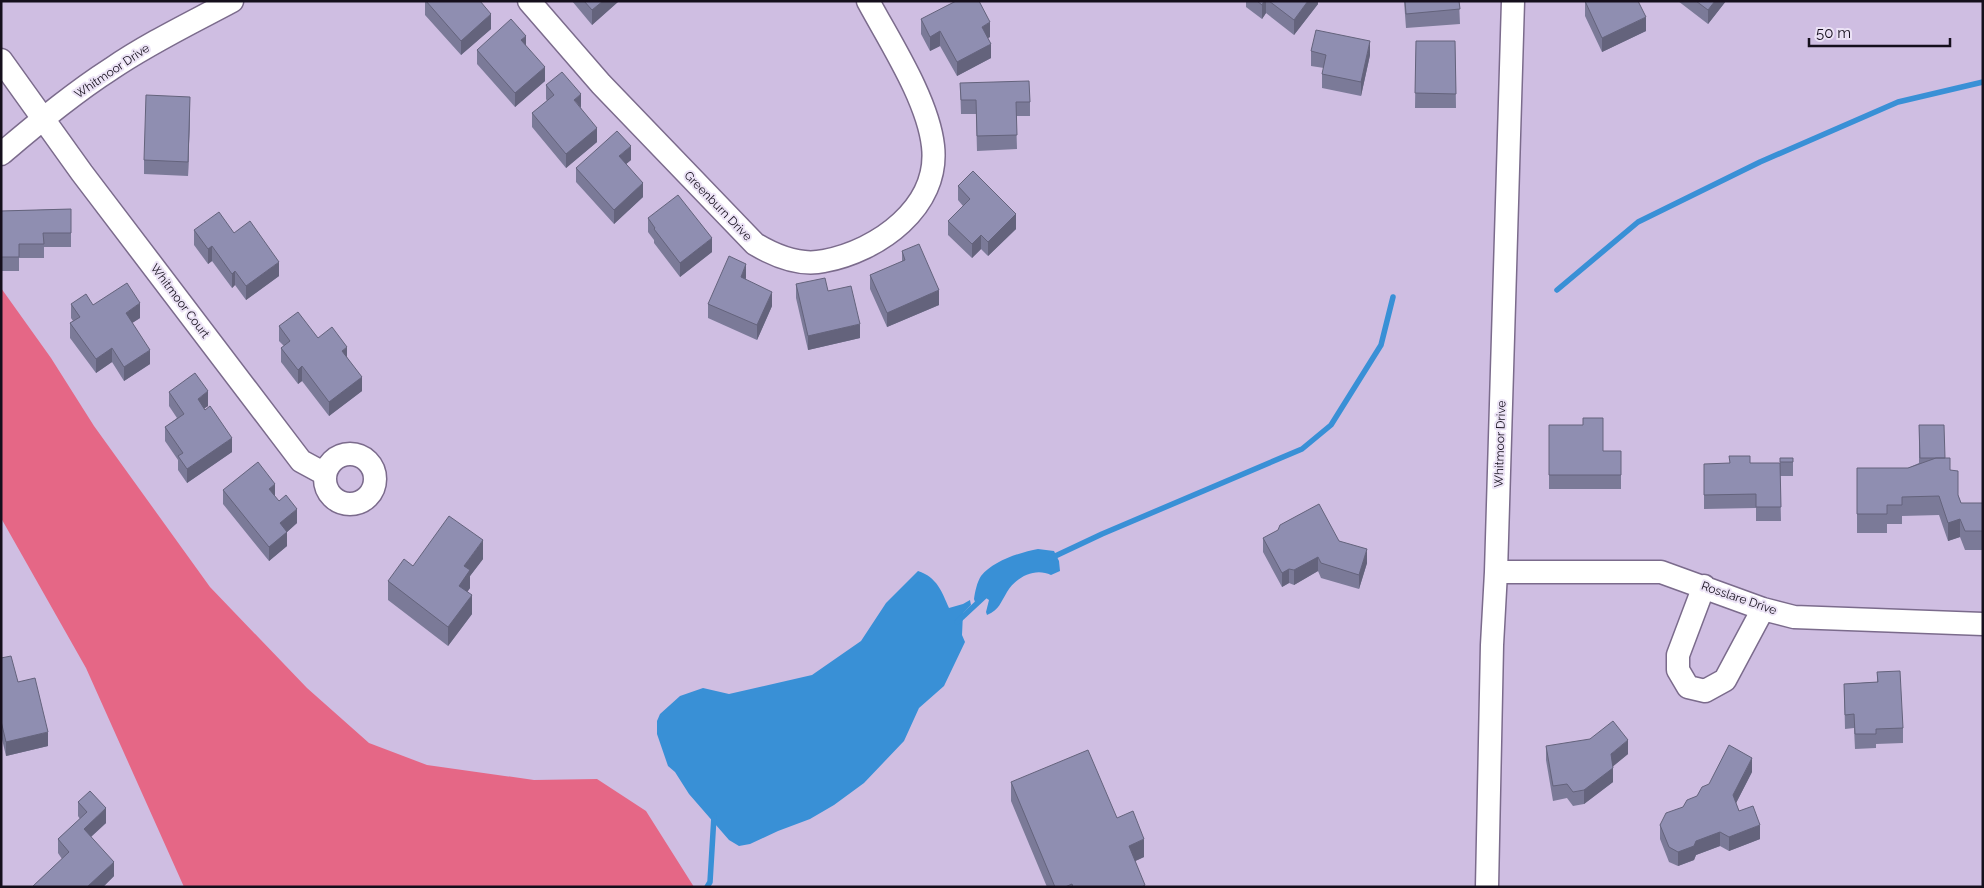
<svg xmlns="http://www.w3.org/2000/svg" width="1984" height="888" font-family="Raleway,sans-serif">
<rect width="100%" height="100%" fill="#cfbee2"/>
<path fill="#e56786" d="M1 288 51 358 94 426 210 587 307 688 369 743 427 765 534 780 597 779 646 811 694 887H184L86 668 1 518Z"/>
<path fill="#3990d6" d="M1038 549 1054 551 1059 561 1060 571 1051 575C1035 567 1016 577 1007 592 1001 602 999 610 987 615L986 612 989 600 986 598 975 602 974 599C975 592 977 582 981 576 993 561 1021 552 1038 549Z
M918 571C937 577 942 592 949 608L963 604 970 600 971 605 963 613 962 635 965 642 944 686 919 708 904 741 864 783 834 805 810 819 778 831 750 844 739 846 729 840 689 794 675 772 668 766 657 734V721L660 714 680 696 703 688 729 694 812 675 861 641 886 603Z"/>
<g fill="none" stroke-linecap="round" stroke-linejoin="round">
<path stroke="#3990d6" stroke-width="5.5" d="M1557 290 1638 222 1760 162 1898 102 1983 82
M1051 558 1102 534 1302 449 1331 425 1381 345 1393 297
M957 622 985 596
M707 887 710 882 714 816"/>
<g stroke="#7b6b8c" stroke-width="25">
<path id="minor" d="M529 1 601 84 755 244C775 256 801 266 824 261 878 251 940 207 933 146 928 100 890 42 868 1
M1 60 82 173 301 461 325 474
M1 154C37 124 72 94 111 69 149 43 191 23 232 1
M325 479a25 25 0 1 1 50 0a25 25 0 1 1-50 0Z
M1496 572H1661L1763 609 1794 617 1983 624
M1704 586 1678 655V670L1688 687 1705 691 1725 680 1763 609
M1487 887 1492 645 1496 572 1513 1"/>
</g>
<use href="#minor" stroke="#fff" stroke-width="22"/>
</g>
<path fill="#7b7a98" d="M425 1H480L491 29 461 55 425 15Z
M572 1H619L592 25Z
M1246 1H1318V4L1294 35 1266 13 1262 19 1246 7Z
M1404 1H1459L1460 24 1406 28Z
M1585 1 1646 31 1602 52 1585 16Z
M1678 1H1726L1708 24Z
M921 19 990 37 988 38 991 58 957 76 940 46 930 51 921 34Z
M1416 41H1455L1456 108H1415Z
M526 46 545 81 515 107 477 64V50Z
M1311 51 1370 55 1361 96 1322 88V74L1324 68 1311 66Z
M960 83 1030 102V116H1016L1017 149 977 151 976 114H961Z
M546 85 581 108 597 142 566 168 532 127V113L547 101 546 99Z
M190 111 188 176 144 174V160Z
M631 160 626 164 643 197 614 224 576 182V168Z
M958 186 1016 229 988 256 981 249 972 258 948 235V221L963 206 958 200Z
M71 209V247H44V258H19V271H1V211Z
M648 218 712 252 680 277 654 243V240L648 232Z
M194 230 234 233 279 276 246 300 235 285 232 288 212 261 208 264 194 245Z
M902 251 939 305 887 327 870 289V275L902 262Z
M746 278V280L772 306 757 340 708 318V304Z
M796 284 860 338 808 350 796 298Z
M71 304 93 305 140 318 132 323 150 364 124 381 112 362 96 373 70 338V323L73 321 71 318Z
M279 326 318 338 347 357 362 391 329 416 302 381 298 384 281 362V348L284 346 279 341Z
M169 392 208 406 204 408 232 452 187 483 178 470V460L165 441V427L177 418 169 406Z
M1549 425 1603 451H1621V489H1549Z
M1919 425 1945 458 1961 503H1983V550H1965L1960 537 1948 541 1939 515 1902 516V524H1887V533H1857V468H1908L1919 463Z
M1780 458H1793V476H1780L1781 521H1756V508L1704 509V464L1780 463Z
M223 490 275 497 297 523 287 532V546L269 561 223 504Z
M1263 538 1339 541 1367 563 1359 589 1321 578 1318 571 1294 585 1289 583 1282 587 1263 552Z
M483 559 470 576V588L467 592 472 614 448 646 388 600V581L413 566Z
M1 658 18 682 48 746 6 756 1 735Z
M1877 672 1903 728V743L1876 744V748L1855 749 1854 728 1845 729 1844 684 1877 682Z
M1546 746 1628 754 1612 767 1613 782 1584 804 1573 806 1567 798 1553 801 1546 760Z
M1752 772 1736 803 1739 811 1760 839 1729 851 1720 846 1696 855 1694 860 1678 866 1669 862 1660 839V825L1697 796Z
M1011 782 1117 818 1144 857 1135 861 1145 887H1047L1011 801Z
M78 802 106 823 91 837 114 876 103 887H32L62 859 58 853V839L80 819 78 816Z"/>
<path fill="#64637c" d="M603 1H619L592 25V10Z
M1264 1H1266V13L1262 19V5Z
M1308 1H1318V4L1294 35V20Z
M1715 1H1726L1708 24V10Z
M491 14V29L461 55V41Z
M1646 17V31L1602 52V38Z
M990 22V37L982 41V27Z
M940 31V46L930 51V37Z
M526 36V50L521 40Z
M1370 41V55L1361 96V82Z
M991 44V58L957 76V62Z
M545 67V81L515 107V93Z
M581 94V108L574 100Z
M190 97V111L188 176V162Z
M597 128V142L566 168V154Z
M631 146V160L619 170V156Z
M643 183V197L614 224V210Z
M1016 214V229L988 256V242Z
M981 235V249L972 258V244Z
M712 238V252L680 277V263Z
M212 246V261L208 264V249Z
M279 262V276L246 300V286Z
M746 264V278L741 291V277Z
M235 271V285L232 288V274Z
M939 290V305L887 327V313Z
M772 292V306L757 340V325Z
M140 303V318L126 327V313Z
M860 324V338L808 350V336Z
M347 347V361L342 351Z
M112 348V362L96 373V359Z
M150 350V364L124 381V367Z
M302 366V381L298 384V370Z
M362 377V391L329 416V402Z
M208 391V406L198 413V399Z
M232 438V452L187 483V469Z
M275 484V498L269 489Z
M297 509V523L287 532V546L269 561V547L280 523Z
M1960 519V537L1948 541V523Z
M483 540V559L470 576V588L459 604V586L464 566Z
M1367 549V563L1359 589V575Z
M1318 557V571L1294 585V570Z
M1289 569V583L1282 587V573Z
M472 595V614L448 646V627Z
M48 732V746L6 756V742Z
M1628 740V754L1611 768V754Z
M1752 758V772L1733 809V795Z
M1613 768V782L1584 804V790Z
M106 808V823L84 843V829Z
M1760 825V839L1729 851V837Z
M1720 832V846L1696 855 1694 860 1678 866V852L1696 841Z
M1144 839V857L1129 864V846Z
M114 862V876L103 887H87Z"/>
<path fill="#8f8eb1" stroke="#64637c" d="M426 1H480L491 14 461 41Z
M584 1H603L592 10Z
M956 1H979L990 22 982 27 991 44 957 62 940 31 930 37 921 19Z
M1257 1H1264L1262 5Z
M1269 1H1308L1294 20Z
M1405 1H1459L1460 9 1406 14Z
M1585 1H1638L1646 17 1602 38Z
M1696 1H1715L1708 10Z
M511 19 526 36 521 40 545 67 515 93 477 50Z
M1316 30 1370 41 1361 82 1322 74 1326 55 1311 51Z
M1416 41H1455L1456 94 1415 93Z
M562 72 581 94 574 100 597 128 566 154 532 113 554 95 546 85Z
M1029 81 1030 102H1016L1017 135 977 136 976 100H961L960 83Z
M146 95 190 97 188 162 144 160Z
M617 131 631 146 619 156 643 183 614 210 576 168Z
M973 171 1016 214 988 242 981 235 972 244 948 221 970 199 958 186Z
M678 195 712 238 680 263 654 229 655 228 648 218Z
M71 209V233H43L44 244H19V257H1V211Z
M219 212 234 233 250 221 279 262 246 286 235 271 232 274 212 246 208 249 194 230Z
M919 244 939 290 887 313 870 275 905 260 902 251Z
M729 256 746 264 741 277 772 292 757 325 708 304Z
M825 278 828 291 851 286 860 324 808 336 796 284Z
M127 283 140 303 126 313 150 350 124 367 112 348 96 359 70 323 80 317 71 304 86 294 93 305Z
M298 312 318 338 332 327 347 347 342 351 362 377 329 402 302 366 298 370 281 348 290 341 279 326Z
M195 373 208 391 198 399 205 410 210 406 232 438 187 469 178 456 183 453 165 427 184 414 169 392Z
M1583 418H1603V451H1621V475H1549V425H1583Z
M1919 425H1944L1945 458H1920Z
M1729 456H1750V463H1780L1781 507H1756V494L1704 495V464L1730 463Z
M1780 458H1793V462H1780Z
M1936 458H1950V470L1958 471V495L1961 503H1983V531H1965L1960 519 1948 523 1939 496 1902 497V505H1887V514H1857V468H1908Z
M258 462 275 484 269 489 279 501 286 495 297 509 280 523 287 532 269 547 223 490Z
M1319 504 1339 541 1367 549 1359 575 1321 563 1318 557 1294 570 1289 569 1282 573 1263 538 1278 530 1280 525Z
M449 516 483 540 464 566 470 570 459 586 472 595 448 627 388 581 404 559 413 566Z
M11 656 18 682 35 678 48 732 6 742 1 721V658Z
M1900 671 1903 728 1876 729V734H1855L1854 714 1845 715 1844 684 1878 682 1877 672Z
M1613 721 1628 740 1611 754 1613 768 1584 790 1573 792 1567 784 1553 786 1546 746 1590 739Z
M1729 745 1752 758 1733 795 1739 811 1753 806 1760 825 1729 837 1720 832 1696 841 1694 846 1678 852 1669 847 1660 825 1666 813 1683 807 1687 800 1697 796 1702 787 1709 784Z
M1088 750 1117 818 1133 811 1144 839 1129 846 1145 885 1142 887H1073L1072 884 1065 887H1055L1011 782Z
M90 791 106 808 84 829 114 862 87 887H32L69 852 58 839 87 812 78 802Z"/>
<g text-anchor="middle" stroke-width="4" stroke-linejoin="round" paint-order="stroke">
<g font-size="12" fill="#150f1c" stroke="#ece3f6">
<text transform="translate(112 71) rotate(-34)" y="4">Whitmoor Drive</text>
<text transform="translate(718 206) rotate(46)" y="4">Greenburn Drive</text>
<text transform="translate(180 301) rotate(53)" y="4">Whitmoor Court</text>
<text transform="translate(1500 444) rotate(-88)" y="4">Whitmoor Drive</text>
<text transform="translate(1739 598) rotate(19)" y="4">Rosslare Drive</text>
</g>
</g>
<rect width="1984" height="888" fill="none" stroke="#150f1c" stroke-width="5"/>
<path d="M1809 38v8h141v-8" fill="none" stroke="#150f1c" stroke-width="2.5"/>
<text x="1816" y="38" font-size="15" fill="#150f1c" stroke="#ece3f6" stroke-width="4" paint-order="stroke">50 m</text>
</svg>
